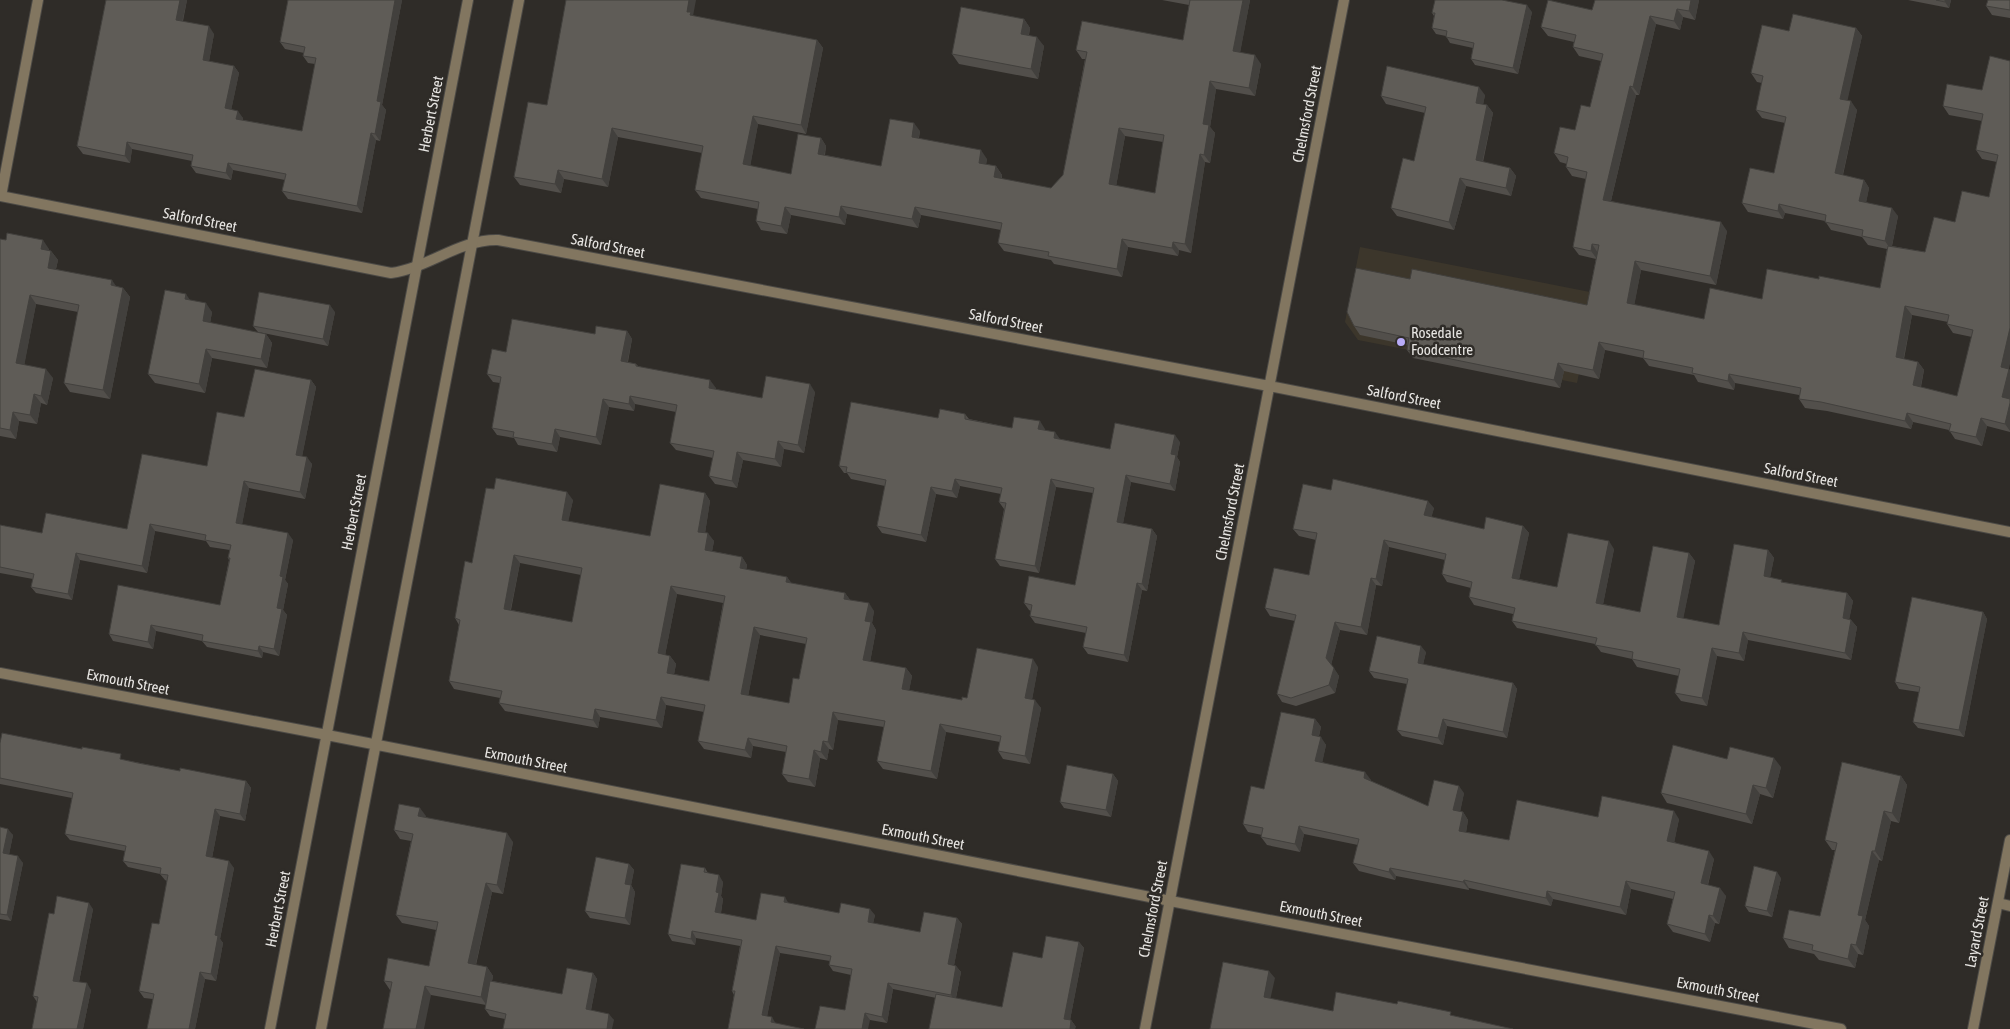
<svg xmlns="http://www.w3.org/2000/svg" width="2010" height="1029" font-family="'Asap Condensed',sans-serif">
<rect width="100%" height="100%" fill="#2f2c28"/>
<path fill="#3c362b" d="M1360 247 1595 293 1577 383 1358 340 1345 322Z"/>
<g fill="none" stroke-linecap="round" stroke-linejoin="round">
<g stroke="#4c4a46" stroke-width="12">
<path id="minor" d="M0 196 391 273C429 268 459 239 498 240L1269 386 2010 532
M1 196 38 0
M1998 903 2010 906
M1145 1029 1344 0"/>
</g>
<g stroke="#4c4a46" stroke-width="12">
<path id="tertiary" d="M0 673 327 735 1201 907 1841 1029
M270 1029 468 0
M321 1029 519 0
M1973 1029 2010 840"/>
</g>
<use href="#minor" stroke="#827660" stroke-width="10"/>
<use href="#tertiary" stroke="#827660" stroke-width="10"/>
</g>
<path fill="#524f4b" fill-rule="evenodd" d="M106 0H187L183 21 214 34 209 61 234 66 239 73 231 110 243 118V120L302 131 315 64 308 63 303 56 304 53 285 49 280 42 288 0H402L382 105 386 110 380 141 376 140 362 213 288 199 282 191 285 180 233 170 231 180 196 173 191 166 192 161 132 149 130 163 83 154 77 146Z
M1162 0H1250L1240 52 1261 64 1255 96 1216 89 1210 127 1215 133 1210 163 1205 162 1191 253 1179 250 1178 256 1128 247 1122 277 1054 264 1051 260 1004 251 998 243 1001 230 921 215 918 228 847 214 845 225 791 215 787 234 761 230 756 221 758 209 701 198 695 190 702 153 618 137 608 187 564 179 561 193 520 185 514 177 547 105 693 16 817 40 823 48 806 134 758 124 750 166 791 174 821 138 826 146 825 155 881 166 920 131 919 138 987 159 986 164 996 166 1002 175V179L1051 188 1063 175 1085 59H1082L1076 50 1183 40 1189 5ZM1125 136 1163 142 1155 193 1116 186Z
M1699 0 1695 20 1683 17 1680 30 1656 24 1639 95H1636L1611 201 1727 231 1716 285 1641 270 1634 305 1704 319 1819 279 1880 288 1887 249 1868 245 1862 237 1831 230 1825 221 1785 213 1783 219 1748 212 1742 203 1774 173 1785 123 1762 118 1756 110 1762 83 1757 82 1751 73 1789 31 1856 28 1862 36 1847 100 1857 110 1843 175 1864 180 1869 188 1866 202 1898 216 1892 246 1925 252 1955 222 1989 197 1997 162 1982 159 1976 150 1982 121 1949 115 1943 106 1982 90 2010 61 2009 369 2010 371V432L1987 426 1982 446 1955 439 1949 430 1913 422 1911 429 1827 411 1805 408 1799 399V395L1735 383 1734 390 1698 382 1694 375 1649 366 1643 358 1605 350 1599 379 1564 371 1560 388 1413 358 1407 350 1408 345 1360 335 1354 326 1410 279 1587 305 1596 259 1579 255 1573 247 1586 179 1572 176 1566 167 1567 164 1560 162 1554 153 1575 130 1590 107 1601 61 1579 56 1573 47 1574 42 1548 36 1541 27 1592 10ZM1912 315 1948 322 1947 324 1953 333 1972 337 1957 396 1921 387 1924 370 1918 362 1904 359Z
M1908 0H1951L1949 8Z
M2010 0V18L1992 15 1986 6Z
M1532 12 1518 74 1475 65 1471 59 1473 48 1450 43 1446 36 1436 34 1432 28 1434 16 1432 13Z
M1024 19 1030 28 1029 35 1044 46 1038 79 959 64 952 54Z
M1485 95 1483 104 1487 105 1493 113 1483 162 1510 168 1516 176 1511 196 1466 186 1454 230 1397 216 1391 208 1414 161 1425 113 1386 104 1381 96Z
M0 239 49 249V251H51L58 260 56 269 123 288 130 297 110 399 70 392 64 383 78 312 36 304 24 365 53 378 47 405 41 403 37 424 19 421 16 439 0 436Z
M190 300 212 312 210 323 266 334 272 343 267 368 212 358 205 393 155 383 148 374Z
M335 312 328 346 258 332 253 326Z
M627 331 632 339 628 362 636 364 638 366 716 388 715 389 762 398 815 392 804 453 784 449 781 467 743 460 737 488 715 484 709 476 713 458 676 450 670 443 676 412 635 404 634 411 609 407 601 445 560 437 557 452 518 445 514 438 497 435 492 428 500 383 493 382 487 374 506 352 595 334Z
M311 380 316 387 302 456 312 464 305 499 249 488 242 524 293 540 285 580 288 584 283 610 287 615 279 656 263 652 262 658 207 647 202 641 156 631 153 649 113 641 109 634 220 605 229 560 228 558 230 550 210 547 206 541 155 531 147 573 80 560 72 600 36 593 31 587 33 579 0 573V525L42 533 127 529 207 466 244 417Z
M965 414 969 419 1012 428 1045 429 1044 430 1060 439 1110 449 1180 442 1177 457 1180 462 1175 491 1131 482 1123 523 1152 529 1157 536 1147 591 1142 590 1128 662 1088 654 1083 647 1086 633 1035 623 1030 616 1031 611 1029 610 1024 603 1075 585 1093 493 1056 487 1039 573 1000 566 995 559 1004 509 999 502 1001 494 960 486 957 498 936 494 926 542 882 533 877 526 885 486 851 479 847 473H844L839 466 938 418Z
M494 489 573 500 568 521 650 536 705 493 710 501 705 533 714 541 712 551 742 557 747 565 746 570 787 577 791 583 845 593 850 600 874 611 872 623 876 630 870 662 906 668 912 676 909 690 962 700 1038 667 1032 699 1041 708 1030 764 1003 759 998 751 1000 742 946 732 937 779 883 769 877 761 884 727 838 720 833 750 829 749 827 760 820 758 815 787 788 782 782 774 786 752 753 746 751 758 704 749 698 741 704 712 666 705 662 728 600 717 598 728 505 711 499 703 500 698 454 689 449 681 459 625 455 618ZM520 563 581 575 572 622 511 610ZM677 594 723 603 709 681 674 674 676 664 670 656 665 655ZM760 635 806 644 799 679 789 703 748 696Z
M1331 490 1434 508 1431 517 1484 529 1523 526 1529 533 1519 579 1557 587 1614 549 1603 604 1640 612 1689 553 1695 561 1683 618 1719 625 1768 550 1774 558 1770 577 1783 582 1847 593 1853 601 1849 619 1851 620 1857 627 1851 660 1748 640 1744 661 1717 656 1707 706 1681 701 1675 693 1679 676 1637 667 1632 659 1601 652 1595 644 1517 628 1512 621 1513 614 1474 605 1469 597 1471 588 1447 582 1442 574 1445 560 1389 547 1382 586 1376 585 1367 635 1340 630 1331 665 1339 676 1335 693 1296 706 1282 702 1277 694 1295 621 1270 616 1265 608 1309 575 1316 540 1299 536 1293 529Z
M1983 612 1987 619 1964 737 1918 728 1913 722 1919 692 1899 689 1895 682Z
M1426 652 1423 664 1513 683 1517 689 1507 738 1447 726 1443 745 1402 736 1397 730 1407 684 1374 678 1369 671Z
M1315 719 1321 727 1319 736 1326 745 1322 762 1371 780V781L1428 806 1464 793 1460 811 1463 812 1468 820 1466 832 1509 840 1598 817 1679 819 1674 842 1714 859 1708 885 1726 896 1719 924 1715 923 1710 942 1673 932 1667 924 1673 899 1631 889 1626 915 1553 899 1551 906 1469 888V890L1396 876 1395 880 1359 871 1353 863 1358 845 1304 834 1300 852 1267 845 1261 837 1262 835 1248 832 1243 824Z
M0 743 125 760 180 771 246 781 251 788 245 821 220 816 212 858 234 868 220 939 223 943 216 981 205 979 195 1029H147L153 999 144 998 139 991 159 924 167 881 165 880 160 874 128 867 123 861 125 851 70 840 65 834 72 798 0 784Z
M1727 759 1781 767 1773 798 1760 794 1752 824 1667 803 1661 793Z
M1113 774 1118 781 1111 817 1064 808 1060 802Z
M1901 776 1907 785 1899 823 1891 821 1882 861 1879 860 1865 920 1869 926 1863 955 1858 954 1855 968 1819 960 1814 954 1789 948 1783 938 1820 916 1835 850H1832L1825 840Z
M426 816 425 817 513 842 503 894 492 892 476 965 487 967 493 976 492 981 562 994 593 973 597 979 591 1010 614 1020 505 1019 490 1016 485 1009 486 1005 431 995 390 990 384 981 429 966 436 930 402 923 396 915 411 841 400 839 394 830Z
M0 827 13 835 9 854 23 863 11 921 0 919Z
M629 864 634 870 631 885 635 892 630 925 590 918 585 911Z
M705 868 708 873 723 882 721 896 723 899 721 913 756 920 789 903 839 913 875 915 873 923 920 932 957 918 962 924 954 965 956 966 961 972 956 998 1002 1007 1042 958 1079 942 1084 948 1070 1020H1071L1076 1027 893 989 887 1023 870 1020 845 1010 851 975 833 971 829 965 830 961 780 953 767 1016 728 1029 734 995 732 991 740 946 696 938 695 945 672 941 668 934Z
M1781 878 1772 917 1749 912 1745 906Z
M93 909 79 982 91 990 83 1029H32L37 1002 33 996 54 914Z"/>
<path fill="#42403d" d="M180 0H187L181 27 176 20Z
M395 0H402L382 105 386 110 380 141 375 134 377 101Z
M689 0H696L693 16 697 21 687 12Z
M1243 0H1250L1239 59 1233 51Z
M1691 0H1699L1695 20 1689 11Z
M1945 0H1951L1949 8 1945 2Z
M1527 5 1532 12 1518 74 1513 68Z
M1677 9 1683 17 1680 30 1674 21Z
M1650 16 1656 24 1639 95 1633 87Z
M1024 19 1030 28 1027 43 1021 34Z
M209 26 214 34 208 67 203 60Z
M1856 28 1862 36 1846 107 1840 99Z
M1037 37 1044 46 1038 79 1031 69Z
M817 40 823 48 806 134 801 125Z
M1255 55 1261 64 1255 96 1249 88Z
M234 66 239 73 230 116 225 108Z
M1210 81 1216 89 1210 127 1215 133 1210 163 1204 155 1203 124Z
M1630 86 1636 95 1609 209 1603 200Z
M1479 87 1485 95 1482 111 1476 103Z
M1851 101 1857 110 1841 182 1835 173Z
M1487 105 1493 113 1481 168 1476 160Z
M238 111 243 118 242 126 236 119Z
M753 116 758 124 749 173 743 164Z
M914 123 920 131 917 145 912 137Z
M612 128 618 137 608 187 602 179Z
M1119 128 1125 136 1115 193 1109 184Z
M371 133 376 140 362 213 357 206Z
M821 138 826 146 823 162 818 154Z
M127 142 132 149 130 163 125 156Z
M981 150 987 159 985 171 979 163Z
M1200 154 1205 162 1191 253 1185 244Z
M228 163 233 170 231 180 226 173Z
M996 166 1002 175 1000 185 994 177Z
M1510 168 1516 176 1511 196 1506 188Z
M558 170 564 179 561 193 555 184Z
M1460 178 1466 186 1454 230 1449 222Z
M1864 180 1869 188 1865 209 1859 201Z
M1779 204 1785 213 1783 219 1778 211Z
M841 206 847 214 845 225 839 217Z
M785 207 791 215 787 234 781 226Z
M915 207 921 215 918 228 912 219Z
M1892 208 1898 216 1891 250 1885 241Z
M1721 222 1727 231 1716 285 1710 276Z
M1122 239 1128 247 1122 277 1117 269Z
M43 240 49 249 47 258 41 249Z
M1173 242 1179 250 1178 256 1172 248Z
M1592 244 1598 253 1597 259 1591 251Z
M51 251 58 260 54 277 48 268Z
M1635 261 1641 270 1633 312 1627 303Z
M112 280 118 289 111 285Z
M123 288 130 297 110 399 103 390Z
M186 294 192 303 185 299Z
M30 295 36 304 23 372 16 363Z
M206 303 212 312 209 330 203 321Z
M330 305 335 312 328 346 323 339Z
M1905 306 1912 315 1902 366 1896 357Z
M2010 328V364L2009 369 2010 371V398L2008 405 2002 397 2001 367Z
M627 331 632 339 626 369 621 361Z
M266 334 272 343 267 368 261 359Z
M1599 342 1605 350 1599 379 1593 370Z
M206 349 212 358 205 393 199 384Z
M1918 362 1924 370 1919 394 1913 385Z
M1558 363 1564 371 1560 388 1554 380Z
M46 369 53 378 47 405 41 396Z
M1729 374 1735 383 1734 390 1728 381Z
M311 380 316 387 301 462 296 455Z
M710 380 716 388 714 396 709 388Z
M810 384 815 392 804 453 798 445Z
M34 394 41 403 37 424 30 415Z
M630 396 635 404 634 411 629 404Z
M603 399 609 407 601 445 596 437Z
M2010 403V431L2005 424Z
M13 412 19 421 16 439 10 430Z
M1907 413 1913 422 1911 429 1905 421Z
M1981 418 1987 426 1982 446 1976 437Z
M1040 421 1045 429 1043 436 1038 429Z
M555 429 560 437 557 452 552 444Z
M1055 432 1060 439 1054 438Z
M1175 435 1180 442 1177 457 1180 462 1175 491 1170 484 1171 454Z
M778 441 784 449 781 467 775 459Z
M737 452 743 460 737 488 732 481Z
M307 457 312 464 305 499 300 492Z
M1126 475 1131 482 1122 529 1117 522Z
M955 479 960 486 957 498 952 491Z
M1051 479 1056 487 1039 573 1035 566Z
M244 481 249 488 241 530 236 523Z
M931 487 936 494 926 542 921 535Z
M567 492 573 500 567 528 562 520Z
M705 493 710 501 704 540 698 532Z
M1428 501 1434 508 1430 523 1424 515Z
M150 524 155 531 147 573 142 566Z
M1523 526 1529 533 1518 585 1512 578Z
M1152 529 1157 536 1147 591 1142 584Z
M288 533 293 540 285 580 288 584 283 610 287 615 279 656 274 649 277 608 280 576Z
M708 533 714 541 711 558 705 550Z
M1384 540 1389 547 1382 586 1376 579Z
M1609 541 1614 549 1602 610 1596 603Z
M1768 550 1774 558 1769 584 1764 576Z
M76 553 80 560 72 600 68 594Z
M1689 553 1695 561 1682 625 1677 617Z
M514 555 520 563 509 617 504 609Z
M742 557 747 565 745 576 740 568Z
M787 577 793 585 786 582Z
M1371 578 1376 585 1367 635 1361 627Z
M1137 583 1142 590 1128 662 1124 655Z
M671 586 677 594 664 661 658 653Z
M845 593 851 601 844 599Z
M1847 593 1853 601 1848 626 1843 618Z
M869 603 874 611 872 623 876 630 869 668 863 660 865 621Z
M1983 612 1987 619 1964 737 1959 730Z
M1851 620 1857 627 1851 660 1845 653Z
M1335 622 1340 630 1331 665 1326 658Z
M151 625 156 631 153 649 148 642Z
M754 627 760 635 747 702 741 694Z
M1743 632 1748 640 1744 661 1739 653Z
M259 646 263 652 262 658 258 651Z
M1421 646 1426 652 1422 669 1418 663Z
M1712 648 1717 656 1707 706 1702 698Z
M670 656 676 664 673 681 667 673Z
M1033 659 1038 667 1031 706 1025 698Z
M906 668 912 676 908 697 902 689Z
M1334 668 1339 676 1335 693 1329 685Z
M1513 683 1517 689 1507 738 1503 732Z
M661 697 666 705 662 728 656 720Z
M1035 700 1041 708 1030 764 1025 756Z
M595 709 600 717 598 728 593 720Z
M833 712 838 720 833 750 828 742Z
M1315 719 1321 727 1317 743 1312 735Z
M1443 719 1447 726 1443 745 1438 738Z
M940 724 946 732 937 779 931 771Z
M1321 737 1326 745 1321 769 1315 761Z
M748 738 753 746 751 758 745 750Z
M823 741 829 749 827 760 821 752Z
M814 750 820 758 815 787 809 779Z
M1774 758 1781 767 1773 798 1766 788Z
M1365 772 1371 780 1370 786 1364 778Z
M1113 774 1118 781 1111 817 1106 810Z
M1901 776 1907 785 1899 823 1892 813Z
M246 781 251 788 245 821 240 814Z
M1753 785 1760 794 1752 824 1746 814Z
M1459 786 1464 793 1459 818 1453 810Z
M420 808 426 816 424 824 418 816Z
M215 809 220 816 211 863 206 856Z
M1674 811 1679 819 1673 849 1667 841Z
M1884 811 1891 821 1882 861 1875 851Z
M1463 812 1468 820 1465 839 1459 831Z
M1299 826 1304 834 1300 852 1295 844Z
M8 829 13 835 8 860 3 853Z
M507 833 513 842 503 894 497 885Z
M1709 851 1714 859 1706 891 1701 883Z
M1872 851 1879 860 1865 920 1869 926 1863 955 1856 945 1858 915Z
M18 856 23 863 11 921 7 915Z
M229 861 234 868 220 939 223 943 216 981 211 974 215 935Z
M629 864 634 870 630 891 625 884Z
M1390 868 1396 876 1395 880 1389 872Z
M1777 872 1781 878 1772 917 1767 911Z
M719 875 723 882 721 896 723 899 720 918 715 912 716 892Z
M1464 880 1469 888V890L1463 882Z
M1626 881 1631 889 1626 915 1620 907Z
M486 883 492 892 474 972 468 963Z
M631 885 635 892 630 925 625 918Z
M1720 888 1726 896 1719 924 1713 916Z
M1547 891 1553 899 1551 906 1546 898Z
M785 897 789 904 784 902Z
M89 903 93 909 78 987 73 981Z
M870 909 875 915 872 928 868 922Z
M1709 915 1715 923 1710 942 1705 934Z
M957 918 962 924 953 971 948 964Z
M692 931 696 938 695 945 691 939Z
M1079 942 1084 948 1069 1025 1064 1019Z
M1851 944 1858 954 1855 968 1848 959Z
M776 946 780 953 766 1022 762 1015Z
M956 966 961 972 955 1002 951 995Z
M487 967 493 976 487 1006 481 997Z
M1269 971 1275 978 1269 1005 1264 997Z
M200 972 205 979 195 1029H189Z
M593 973 597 979 590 1015 586 1009Z
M87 983 91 990 83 1029H77Z
M888 983 893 989 887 1023 882 1017Z
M425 986 431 995 424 1029H416Z
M865 1013 870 1020 868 1029H862Z
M609 1014 614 1020 612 1029H607Z
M772 1017 776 1024 771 1022Z
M1071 1020 1076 1027 1075 1029H1070Z"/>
<path fill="#5f5c57" stroke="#42403d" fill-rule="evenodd" d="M106 0H180L176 20 209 26 203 60 234 66 225 108 238 111 236 119 302 131 316 58 303 56 305 47 280 42 288 0H395L377 101 381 102 375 134 371 133 357 206 282 191 286 174 228 163 226 173 191 166 193 155 127 142 125 156 77 146Z
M566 0H689L687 12H691L690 15 817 40 801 125 753 116 743 164 791 174 798 134 821 138 818 154 881 166 890 119 914 123 912 137 981 150 979 163 996 166 994 177 1051 188 1063 175 1087 52 1076 50 1082 21 1183 40 1190 0H1243L1233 51 1255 55 1249 88 1210 81 1203 124 1209 125 1204 155 1200 154 1185 244 1173 242 1172 248 1122 239 1117 269 1048 256 1049 252 998 243 1002 223 915 207 912 219 841 206 839 217 785 207 781 226 756 221 759 202 695 190 703 146 612 128 602 179 558 170 555 184 514 177 528 102 547 105ZM1119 128 1164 135 1155 193 1109 184Z
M1435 0H1502L1527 5 1513 68 1471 59 1474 43 1446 37 1447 31 1432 28 1435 13H1432Z
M1548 0 1592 10 1595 0H1691L1689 11 1677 9 1674 21 1650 16 1633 87 1630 86 1603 200 1721 222 1710 276 1635 261 1627 303 1704 319 1710 288 1762 299 1767 269 1819 279V276L1880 288 1888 246 1925 252 1934 217 1955 222 1962 191 1989 197 1998 155 1976 150 1983 114 1943 106 1947 84 1982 90 1990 56 2010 61V328L2001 367 2009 369 2002 397 2010 399V403L2005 424 1981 418 1976 437 1949 431 1951 424 1907 413 1905 421 1821 402 1799 399 1801 388 1729 374 1728 381 1692 373 1693 368 1643 358 1644 351 1599 342 1593 370 1558 363 1554 380 1407 350 1409 338 1354 326 1347 312 1356 268 1410 279 1412 269 1587 305 1599 245 1592 244 1591 251 1573 247 1587 172 1566 167 1568 157 1554 153 1560 127 1575 130 1581 105 1590 107 1603 54 1573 47 1576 35 1541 27ZM1905 306 1949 315 1947 324 1973 330 1957 396 1913 385 1918 362 1896 357Z
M1936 0H1945V2Z
M1988 0H2010V10L1986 6Z
M961 7 1024 19 1021 34 1037 37 1031 69 952 54Z
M1793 14 1856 28 1840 99 1851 101 1835 173 1864 180 1859 201 1892 208 1885 241 1862 236 1863 230 1825 222 1826 215 1779 204 1778 211 1742 203 1750 168 1774 173 1786 117 1756 110 1763 76 1751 73 1762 25 1789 31Z
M1387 66 1479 87 1476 103 1487 105 1476 160 1510 168 1506 188 1460 178 1449 222 1391 208 1403 158 1414 161 1426 107 1381 96Z
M7 233 43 240 41 249 51 251 48 268 112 280 111 285 123 288 103 390 64 383 79 305 30 295 16 363 46 369 41 396 34 394 30 415 13 412 10 430 0 428V239L6 240Z
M165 290 186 294 185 299 206 303 203 321 266 334 261 359 206 349 199 384 148 374Z
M259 292 330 305 323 339 253 326Z
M512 319 595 334 596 326 627 331 621 361 636 364V366L710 380 709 388 762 398 766 376 810 384 798 445 778 441 775 459 737 452 732 481 709 476 714 451 670 443 677 405 630 396 629 404 603 399 596 437 555 429 552 444 513 437 514 432 492 428 501 377 487 374 492 349 506 352Z
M255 369 311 380 296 455 307 457 300 492 244 481 236 523 288 533 280 576 283 577 277 608 282 609 274 649 259 646 258 651 202 641 203 635 151 625 148 642 109 634 118 585 220 605 230 558H228L231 545 205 540 206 535 150 524 142 566 76 553 68 594 31 587 34 574 0 567V525L42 533 46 513 127 529 142 454 207 466 217 412 244 417Z
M851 402 938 418 940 409 965 414V419L1012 428 1014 417 1040 421 1038 429 1055 432 1054 438 1110 449 1115 423 1175 435 1171 454 1176 455 1170 484 1126 475 1117 522 1152 529 1142 584 1137 583 1124 655 1083 647 1087 627 1030 616 1032 605 1024 603 1029 576 1075 585 1094 488 1051 479 1035 566 995 559 1006 503 999 502 1002 488 955 479 952 491 931 487 921 535 877 526 886 480 846 472 847 467 839 466Z
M496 478 567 492 562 520 650 536 660 484 705 493 698 532 708 533 705 550 742 557 740 568 787 577 786 582 845 593 844 599 869 603 865 621 871 622 863 660 906 668 902 689 962 700V697L967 698 977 648 1033 659 1025 698 1035 700 1025 756 998 751 1001 736 940 724 931 771 877 761 885 721 833 712 828 742 823 741 821 752 814 750 809 779 782 774 787 746 748 738 745 750 698 741 705 705 661 697 656 720 595 709 593 720 499 703 502 691 449 681 460 620 455 618 465 561 472 563 486 488 494 489ZM514 555 582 568 572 622 504 609ZM671 586 725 596 709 681 667 673 670 656 658 653ZM754 627 807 638 799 679 793 678 789 703 741 694Z
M1333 479 1428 501 1424 515 1484 529 1486 517 1523 526 1512 578 1557 587 1568 533 1609 541 1596 603 1640 612 1653 546 1689 553 1677 617 1719 625 1734 544 1768 550 1764 576 1782 580 1781 582 1847 593 1843 618 1851 620 1845 653 1743 632 1739 653 1712 648 1702 698 1675 693 1680 669 1632 659 1633 652 1595 645 1597 638 1512 621 1515 608 1469 597 1472 582 1442 574 1446 554 1384 540 1376 579 1371 578 1361 627 1335 622 1326 658 1334 668 1329 685 1291 698 1277 694 1296 615 1265 608 1274 568 1309 575 1317 533 1293 529 1303 484 1331 490Z
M1912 597 1983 612 1959 730 1913 722 1920 687 1895 682Z
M1377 636 1421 646 1418 663 1513 683 1503 732 1443 719 1438 738 1397 730 1408 679 1369 671Z
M1281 712 1315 719 1312 735 1321 737 1315 761 1365 772 1364 778 1428 806 1434 780 1459 786 1453 810 1463 812 1459 831 1509 840 1517 800 1598 817 1602 796 1674 811 1667 841 1709 851 1701 883 1720 888 1713 916 1709 915 1705 934 1667 924 1675 892 1626 881 1620 907 1547 891 1546 898 1464 880 1463 882 1390 868 1389 872 1353 863 1359 839 1299 826 1295 844 1261 837 1263 828 1243 824 1251 786 1264 789Z
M2 733 82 749V747L121 754 120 759 138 763 180 771V768L246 781 240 814 215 809 206 856 229 861 215 935 218 936 211 974 200 972 189 1029H147L154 994 139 991 152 923 159 924 168 875 160 874 161 868 123 861 126 846 65 834 73 793 0 778V743Z
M1673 745 1727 759 1730 747 1774 758 1766 788 1753 785 1746 814 1661 793Z
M1842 762 1901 776 1892 813 1884 811 1875 851H1872L1858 915 1863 916 1856 945 1851 944 1848 959 1812 950 1813 945 1783 938 1789 910 1820 916 1837 843 1825 840Z
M1067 765 1113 774 1106 810 1060 802Z
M399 804 420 808 418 816 507 833 497 885 486 883 468 963 487 967 481 997 425 986 416 1029H383L392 982 384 981 388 958 429 966 438 922 396 915 413 834 394 830Z
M0 827 8 829 3 853 18 856 7 915 0 914Z
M596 857 629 864 625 884 631 885 625 918 585 911Z
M681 864 705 868 704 872 719 875 716 892 719 893 715 912 756 920 761 893 785 897 784 902 839 913 841 903 870 909 868 922 920 932 924 912 957 918 948 964 956 966 951 995 888 983 882 1017 865 1013 862 1029H815L820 1006 845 1010 852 969 829 965 831 956 776 946 762 1015 772 1017 771 1022 804 1029H728L735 991H732L742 940 692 931 691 939 668 934Z
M1754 866 1777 872 1767 911 1745 906Z
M57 896 89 903 73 981 87 983 77 1029H32L38 997 33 996 49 913 54 914Z
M1046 936 1079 942 1064 1019 1071 1020 1070 1029H929L936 994 1002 1007 1013 952 1042 958Z
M1223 962 1269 971 1264 997 1333 1011 1336 992 1397 1004 1398 1001 1451 1012 1450 1015 1513 1029H1210Z
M567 968 593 973 586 1009 609 1014 607 1029H503L506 1014 485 1009 490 981 562 994Z"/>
<circle fill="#b8abf7" stroke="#2f2c28" stroke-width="2" cx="1401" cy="342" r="5"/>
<g text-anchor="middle" stroke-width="5" stroke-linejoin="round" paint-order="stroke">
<g font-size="15" fill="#e7e5e2" stroke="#2f2c28">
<text transform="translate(431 114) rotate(-79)" y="5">Herbert Street</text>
<text transform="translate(1307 114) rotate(-79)" y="5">Chelmsford Street</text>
<text transform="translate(200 220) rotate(11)" y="5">Salford Street</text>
<text transform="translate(608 246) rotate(11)" y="5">Salford Street</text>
<text transform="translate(1006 321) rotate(11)" y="5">Salford Street</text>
<text transform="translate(1404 397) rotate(11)" y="5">Salford Street</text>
<text transform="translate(1801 475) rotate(11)" y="5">Salford Street</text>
<text transform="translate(354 512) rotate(-79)" y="5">Herbert Street</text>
<text transform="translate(1230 512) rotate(-79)" y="5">Chelmsford Street</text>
<text transform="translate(128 682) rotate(11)" y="5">Exmouth Street</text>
<text transform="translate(526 760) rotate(11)" y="5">Exmouth Street</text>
<text transform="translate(923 837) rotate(11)" y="5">Exmouth Street</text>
<text transform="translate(278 909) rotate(-79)" y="5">Herbert Street</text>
<text transform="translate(1153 909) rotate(-79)" y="5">Chelmsford Street</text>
<text transform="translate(1321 914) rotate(11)" y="5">Exmouth Street</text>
<text transform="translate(1977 932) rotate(-79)" y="5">Layard Street</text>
<text transform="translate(1718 990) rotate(11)" y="5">Exmouth Street</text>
</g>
<g font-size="15" fill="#e7e5e2" stroke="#2f2c28" text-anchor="start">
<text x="1411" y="338">Rosedale<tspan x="1411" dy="17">Foodcentre</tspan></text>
</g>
</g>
</svg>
